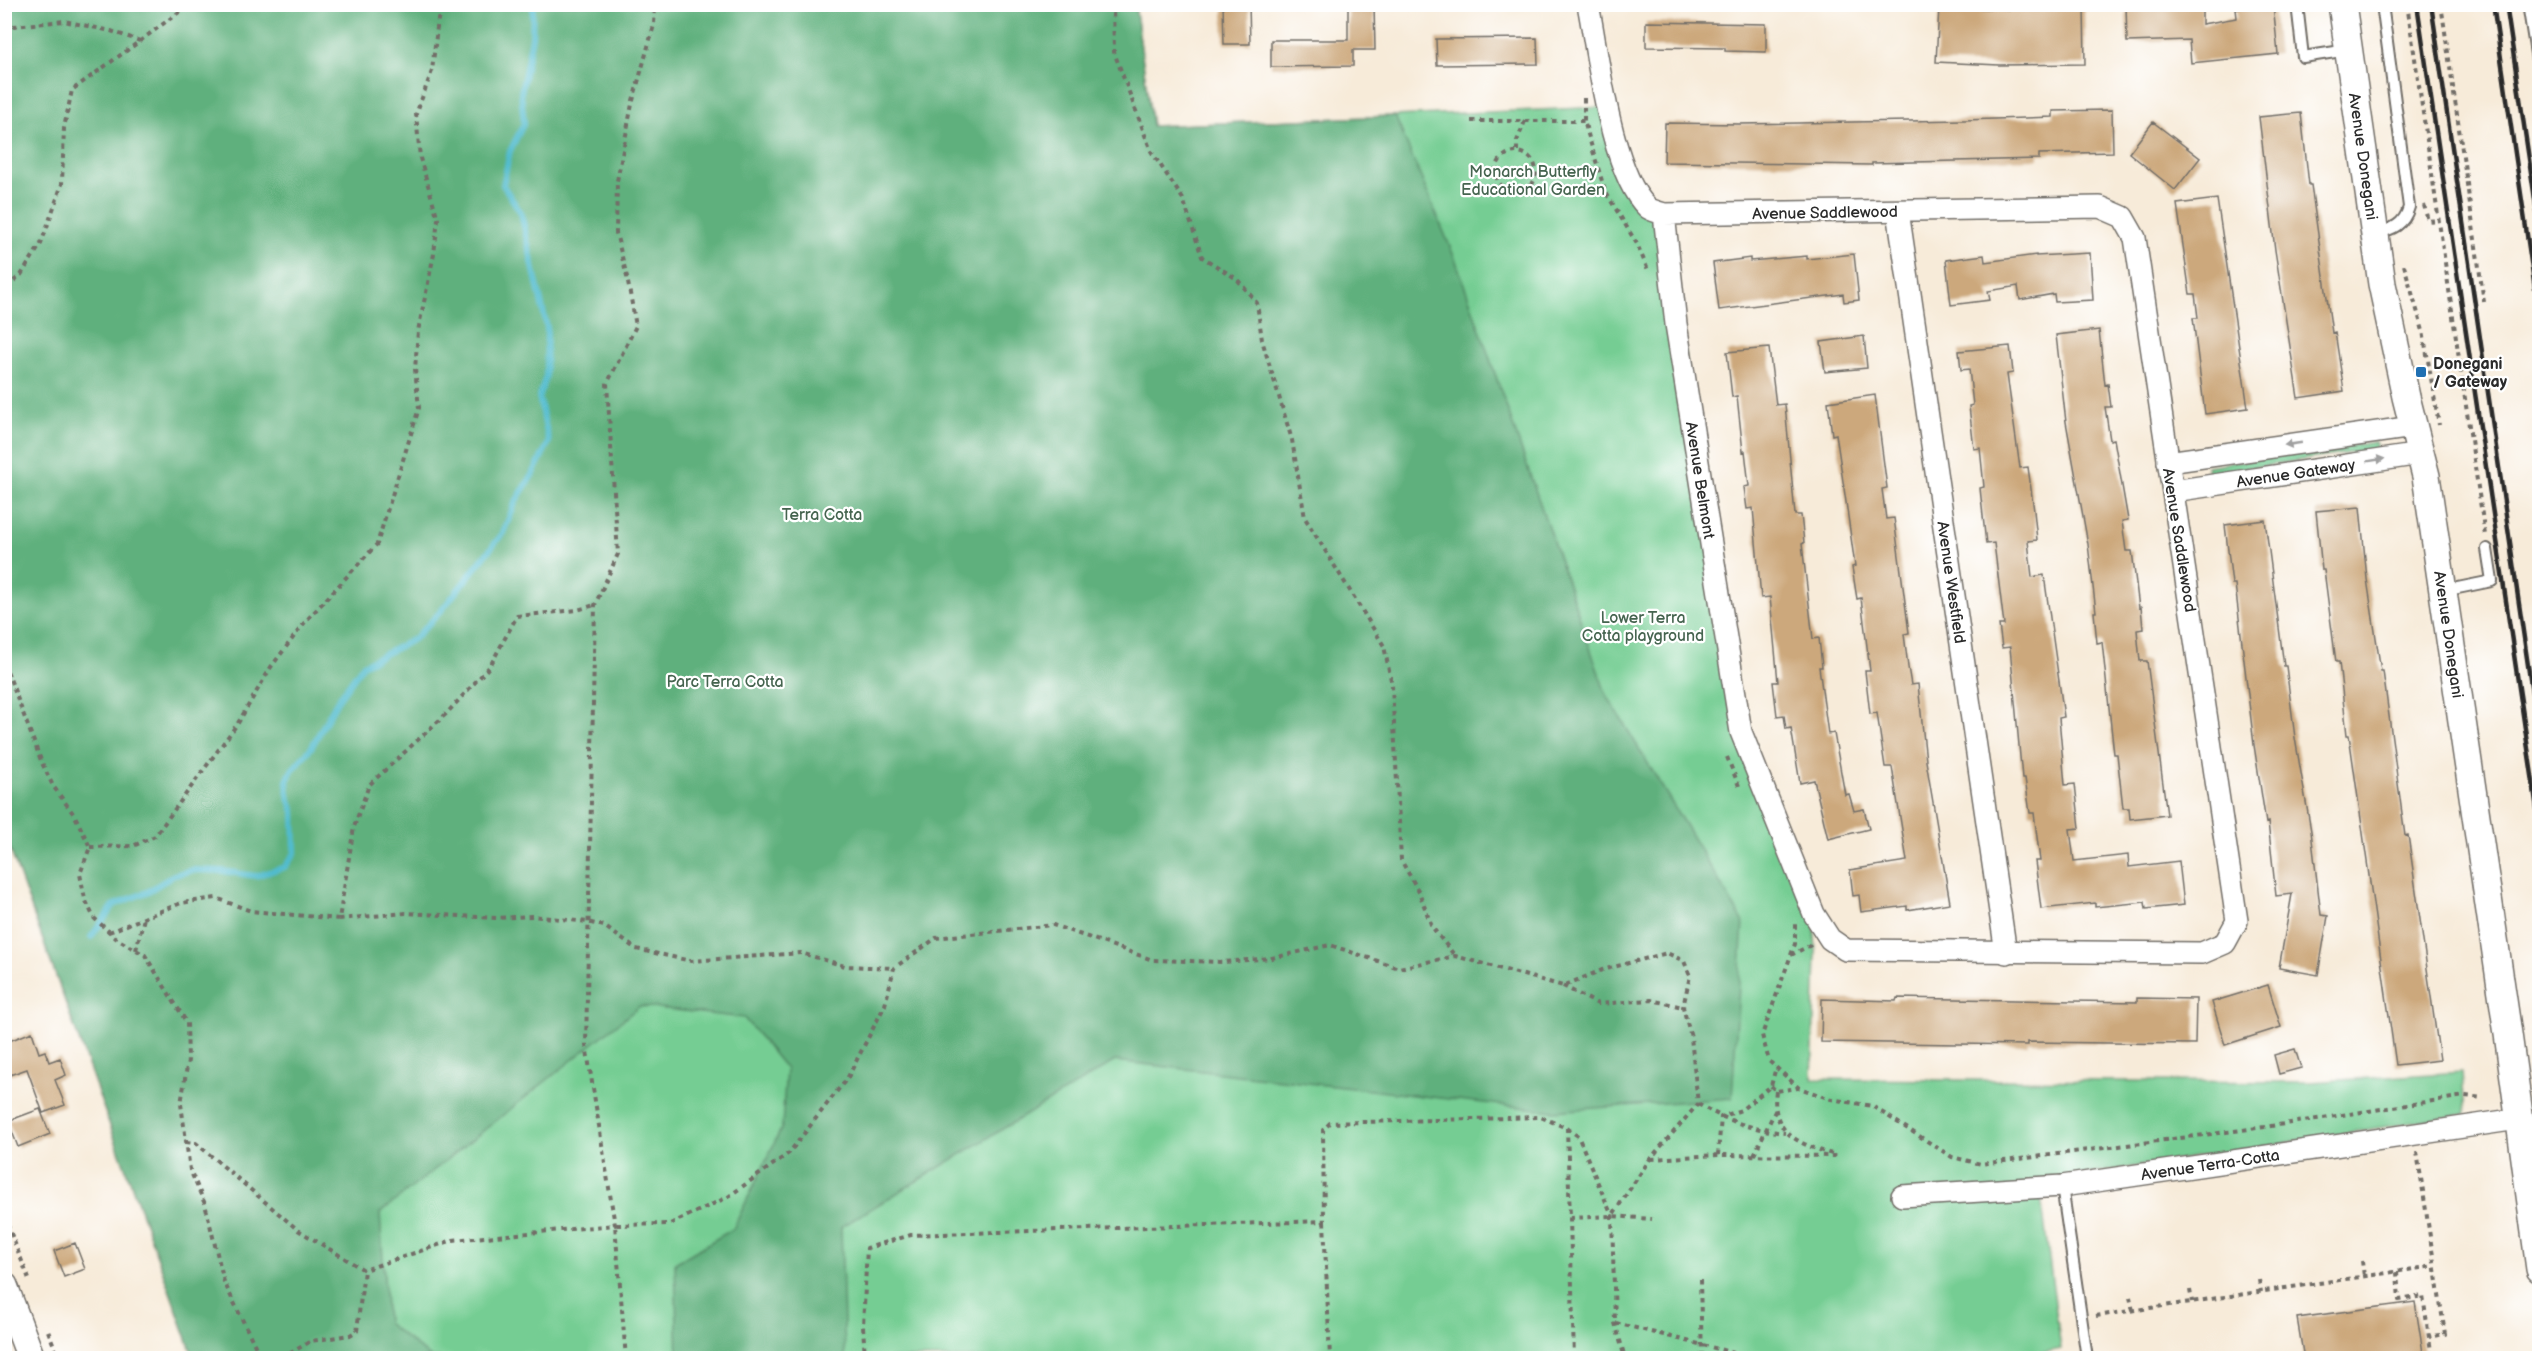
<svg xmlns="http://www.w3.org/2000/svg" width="2544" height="1363" font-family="'Balsamiq Sans',sans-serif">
<rect width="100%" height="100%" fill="#fff"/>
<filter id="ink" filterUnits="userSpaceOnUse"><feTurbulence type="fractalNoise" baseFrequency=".0167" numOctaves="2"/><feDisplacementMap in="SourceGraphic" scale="12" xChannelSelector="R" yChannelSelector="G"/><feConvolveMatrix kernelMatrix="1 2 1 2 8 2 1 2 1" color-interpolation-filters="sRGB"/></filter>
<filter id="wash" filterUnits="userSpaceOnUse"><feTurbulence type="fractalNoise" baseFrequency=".008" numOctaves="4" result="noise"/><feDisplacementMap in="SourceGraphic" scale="24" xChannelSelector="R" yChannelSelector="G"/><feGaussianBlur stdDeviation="1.35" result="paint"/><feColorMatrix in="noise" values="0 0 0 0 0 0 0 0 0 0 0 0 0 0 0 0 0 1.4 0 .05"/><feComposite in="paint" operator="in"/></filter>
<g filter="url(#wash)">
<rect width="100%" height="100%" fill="#f7ebd9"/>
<path fill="#74cd93" stroke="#507c5f" stroke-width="1.5" d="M5 5H1135L1152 126 1607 107 1622 166 1664 214 1741 732 1814 914 1816 954 1812 1079 2310 1082 2462 1072 2465 1114 2039 1182 2061 1349 2018 1358H194L5 835Z
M2375 442 2377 449 2208 474 2207 466Z"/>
<path fill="#5fb07d" stroke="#456e54" stroke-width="1.5" d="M5 4 1135 5 1152 126 1395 116 1456 261 1606 694 1743 921 1732 1098 1554 1111 1115 1061 841 1227 845 1358H678L675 1263 733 1229 782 1127 786 1069 744 1018 640 1006 380 1213 387 1323 432 1358H194L5 835Z"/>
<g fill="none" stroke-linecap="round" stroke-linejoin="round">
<path stroke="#51bbce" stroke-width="6" d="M91 937 114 905 147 892 174 875 193 870 222 871 256 876 285 867 295 853 294 812 288 795 287 781 292 770 311 748 337 701 363 665 414 639 441 611 503 533 516 501 533 474 549 442 539 397 546 376 547 328 521 213 503 185 510 151 524 123 521 93 532 37 533 4"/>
</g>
<g id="blocks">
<path fill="#cca87b" d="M1223 4H1249L1250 44H1224Z
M1348 4H1374L1375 50H1353V66L1271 67V40H1348Z
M2126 4H2202V24L2237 18 2236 9 2273 4 2278 54 2191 63 2189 40 2127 42Z
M1939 7 2022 10 2084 8 2085 64 1999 65 1936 62Z
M1646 22 1766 24V52L1725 51V48L1646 47Z
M1537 38 1538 64 1437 65 1436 39Z
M2112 110 2113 152 2039 154V159L1872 163V165L1664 162 1665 123 1739 124 1964 120 2053 117V111Z
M2301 113 2309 185H2311L2332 333 2335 332 2344 391 2298 398 2275 250 2259 117Z
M2153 122 2200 158 2175 190 2129 153Z
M2217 199 2248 408 2205 414 2193 318H2198L2195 294H2190L2177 204Z
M2090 253 2093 300 2055 302 2054 294 2020 300 2018 286 1988 291 1990 300 1951 305 1946 260 1984 255 1985 262 2036 255V256Z
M1854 254 1859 300 1844 302 1843 294 1719 310 1713 263 1750 258V261L1807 256V259Z
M2099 330 2105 385 2108 384 2111 407H2105L2110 440 2114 439 2128 520 2122 521 2126 551H2132L2139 608 2141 607 2143 629 2137 630 2140 661H2147L2167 815 2130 819 2129 808H2123L2117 754H2114L2102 642 2097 643 2094 612H2096L2088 544 2066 422 2056 335Z
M1864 336 1867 368 1825 372 1821 342Z
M2010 346 2013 373 2007 374 2020 468 2028 467 2034 511 2037 540 2028 541 2032 577 2044 575 2064 717 2059 718 2065 785 2075 784 2080 828 2070 829 2074 861 2128 855 2129 867 2179 861 2184 905 2146 909 2145 902 2095 907V903L2041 909 2035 861H2040L2034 813H2030L2025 778H2022L2010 647 2002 648 1999 625H2004L1994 543 1986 544 1980 488 1984 487 1980 448 1974 449 1969 406 1973 405 1969 369 1961 370 1959 351Z
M1769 348 1776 405 1785 404 1795 515H1801L1804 543 1802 544 1813 639 1819 638 1822 667H1819L1828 734 1834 733 1845 795 1849 794 1854 811 1864 809 1869 829 1828 839 1814 780 1800 783 1791 728 1786 729 1784 715 1777 716 1773 682H1778L1770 597 1761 598 1753 508 1747 509 1744 487 1749 486 1745 451 1743 452 1737 396 1732 397 1727 352Z
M1875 395 1887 488 1882 489 1886 519 1894 518 1909 633 1904 634 1908 667 1911 685 1918 684 1926 761 1950 903 1907 910V906L1861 912 1859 895 1853 896 1850 870 1907 861 1892 767H1885L1877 713 1870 714 1865 671H1870L1861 598 1857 599 1852 567 1855 566 1845 495 1836 434 1832 435 1828 402Z
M2360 507 2367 579 2381 671H2383L2405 836 2408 835 2440 1060 2396 1065 2349 735H2347L2339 662H2336L2324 570H2322L2316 511Z
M2265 520 2284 666H2286L2295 738 2311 831 2321 915 2328 916 2318 975 2279 968 2292 894 2276 896 2268 822 2266 823 2254 745 2235 584H2232L2225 525Z
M2268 985 2281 1027 2225 1045 2212 1002Z
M1897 998 2137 1002V998L2196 999 2195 1044 2028 1042V1045L1821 1042 1822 999 1896 1001Z
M32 1032 39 1053 45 1051 49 1062 60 1058 66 1075 55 1080 65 1105 43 1113 27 1069 4 1077V1043Z
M2295 1049 2301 1068 2279 1074 2274 1055Z
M40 1109 50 1134 18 1147 8 1121Z
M75 1243 85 1269 64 1277 54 1251Z
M2415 1302 2424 1359H2304L2297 1318Z"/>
</g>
</g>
<g filter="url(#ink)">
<use href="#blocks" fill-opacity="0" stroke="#726e68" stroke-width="1.5"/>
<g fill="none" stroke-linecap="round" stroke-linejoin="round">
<g stroke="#726e68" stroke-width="14">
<path id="service" d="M2297 4 2303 57 2348 50
M2528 4 2540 79
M2375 234C2393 229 2404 225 2409 207L2382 4
M2443 591 2492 581 2487 549
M2062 1186 2087 1358"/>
</g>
<g stroke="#726e68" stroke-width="24">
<g id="minor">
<path id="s1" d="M1588 4C1598 55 1611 173 1647 207 1651 211 1659 212 1664 214L1676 324 1741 732 1814 914 1830 939 1846 950 2202 953 2225 943 2237 921 2135 238 2123 217 2100 207 1664 214"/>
<path id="s2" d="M1898 211 2006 953"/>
<path d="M2168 462 2413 427"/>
<path id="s3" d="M2173 491 2421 454"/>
<path id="s4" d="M1902 1196 2062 1186 2518 1119"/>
</g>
</g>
<g stroke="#726e68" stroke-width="30">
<g id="tertiary">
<path id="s5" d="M2342 4 2382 284 2406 397 2426 476 2508 1034 2540 1269"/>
<path d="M4 1286 31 1358"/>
</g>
</g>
<path stroke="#726e68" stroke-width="4" stroke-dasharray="4.5 4.5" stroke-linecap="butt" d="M1113 4 1114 52 1151 151 1183 199 1202 257 1237 279 1257 303 1262 340 1292 440 1305 518 1384 646 1392 685 1401 860 1419 892 1432 927 1455 956
M2407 4 2485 535
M2441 4 2484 302
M4 27 64 21 111 31 140 41 72 90 64 128 62 184 41 244 21 275 4 289
M140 41 190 4
M1584 98V121L1605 191 1637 244 1648 270
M1471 121H1584
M1517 151V141L1525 121
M1496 172a20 20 0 1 1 40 0a20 20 0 1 1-40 0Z
M2424 205 2428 221 2438 220
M2404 265 2423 331 2439 425
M4 663 42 763 53 786 75 816 90 847 80 874 85 899 94 918 117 939 145 955 187 1023 188 1060 181 1104 190 1170 205 1204 224 1282 261 1358
M1727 757 1739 786
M90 847 133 846 155 836 238 723 271 667 305 622 377 544 419 408 415 369 418 331 434 254 438 219 420 158 416 114 432 71 438 19 445 4
M339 919 406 913 498 918 533 916 587 922 604 926 636 949 691 961 801 953 845 966 894 968
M109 932 181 903 216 898 251 911 339 919 354 827 369 785 446 714 490 666 517 616 577 610 595 605
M1811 945 1791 955 1762 1035 1769 1061 1799 1088 1831 1099 1872 1106 1952 1157 1981 1164 2265 1127 2465 1096 2483 1098
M136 950 144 918
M1791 955 1795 944V924
M1563 986 1598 1004 1651 1000 1683 1007
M1771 1086 1776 1091 1798 1088
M1776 1091C1770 1132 1798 1144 1832 1154
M1698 1104C1725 1120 1753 1130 1785 1133
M1567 1128 1578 1136 1612 1216 1615 1323 1625 1358
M186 1142 196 1143 298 1230 364 1270 453 1240 615 1225 586 1045 595 605 618 554 607 384 636 326 627 277 616 233 617 181 632 104 654 25 655 4
M2417 1152 2445 1334 2429 1337
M1718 1155 1721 1117 1741 1110 1771 1086 1776 1067
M1754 1155 1776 1109
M1651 1159 1718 1155 1838 1156
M4 1216 29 1279
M1570 1218 1574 1358
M1324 1221 1330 1358
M2362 1261 2364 1276
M2397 1272 2399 1300 2423 1296 2432 1358
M1700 1280 1702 1358
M2259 1280 2261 1292
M2190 1290 2192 1302
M2130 1297 2133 1311
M2096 1316 2434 1266
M1616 1323 1754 1358
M48 1331 59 1358
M282 1358 311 1341 350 1335 357 1331 364 1270
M626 1358 615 1225 670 1224 728 1197 789 1153 848 1077 885 1005 894 968 936 938 1053 925 1153 960 1223 962 1272 958 1330 945 1399 968 1455 956 1563 986 1602 970 1667 953 1684 961 1690 976 1683 1007 1691 1037 1698 1104 1650 1159 1612 1216
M865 1358 863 1326 867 1248 911 1235 1324 1221 1323 1130 1330 1123 1541 1117 1567 1128 1570 1218 1612 1216 1652 1219"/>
<use href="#service" stroke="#fff" stroke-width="10"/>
<use href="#minor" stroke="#fff" stroke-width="21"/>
<use href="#tertiary" stroke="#fff" stroke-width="27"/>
<path stroke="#2b2b2b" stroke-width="4.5" d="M2417 4 2540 829
M2431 4 2540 747
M2493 4 2540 323
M2506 4 2540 233"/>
</g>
<defs><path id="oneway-solid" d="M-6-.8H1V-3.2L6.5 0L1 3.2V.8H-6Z" transform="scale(1.5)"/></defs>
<g fill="#a0a0a0">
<use href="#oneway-solid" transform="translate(2293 444) rotate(172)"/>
<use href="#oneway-solid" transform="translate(2376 460) rotate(-9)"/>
</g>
</g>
<rect fill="#1f6fb2" stroke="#fff" stroke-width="2" x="2415" y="366" width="12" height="12" rx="3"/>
<g text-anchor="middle" stroke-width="4.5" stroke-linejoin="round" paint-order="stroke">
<g font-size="16" fill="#2b2b2b" stroke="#fff">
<text dy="6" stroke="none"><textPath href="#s5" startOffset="154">Avenue Donegani</textPath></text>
<text transform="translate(1825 212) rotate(-1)" y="6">Avenue Saddlewood</text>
<text dy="6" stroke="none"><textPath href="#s3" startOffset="124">Avenue Gateway</textPath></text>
<text dy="6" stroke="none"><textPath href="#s1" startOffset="501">Avenue Belmont</textPath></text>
<text transform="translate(2180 540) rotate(81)" y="6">Avenue Saddlewood</text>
<text dy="6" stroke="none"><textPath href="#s2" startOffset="375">Avenue Westfield</textPath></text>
<text dy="6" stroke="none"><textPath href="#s5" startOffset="640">Avenue Donegani</textPath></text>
<text dy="6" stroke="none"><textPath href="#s4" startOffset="310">Avenue Terra-Cotta</textPath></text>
</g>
<g font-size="16" fill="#45644f" stroke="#fff">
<text x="1533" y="177">Monarch Butterfly<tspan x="1533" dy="18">Educational Garden</tspan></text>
<text x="822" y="520">Terra Cotta</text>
<text x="1643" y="623">Lower Terra<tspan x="1643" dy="18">Cotta playground</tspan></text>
<text x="725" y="687">Parc Terra Cotta</text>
</g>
<g font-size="16" font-weight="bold" fill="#2b2b2b" stroke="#fff" text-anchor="start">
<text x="2433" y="369">Donegani<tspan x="2433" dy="18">/ Gateway</tspan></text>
</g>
</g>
<rect width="2544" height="1363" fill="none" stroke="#fff" stroke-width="24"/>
</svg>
